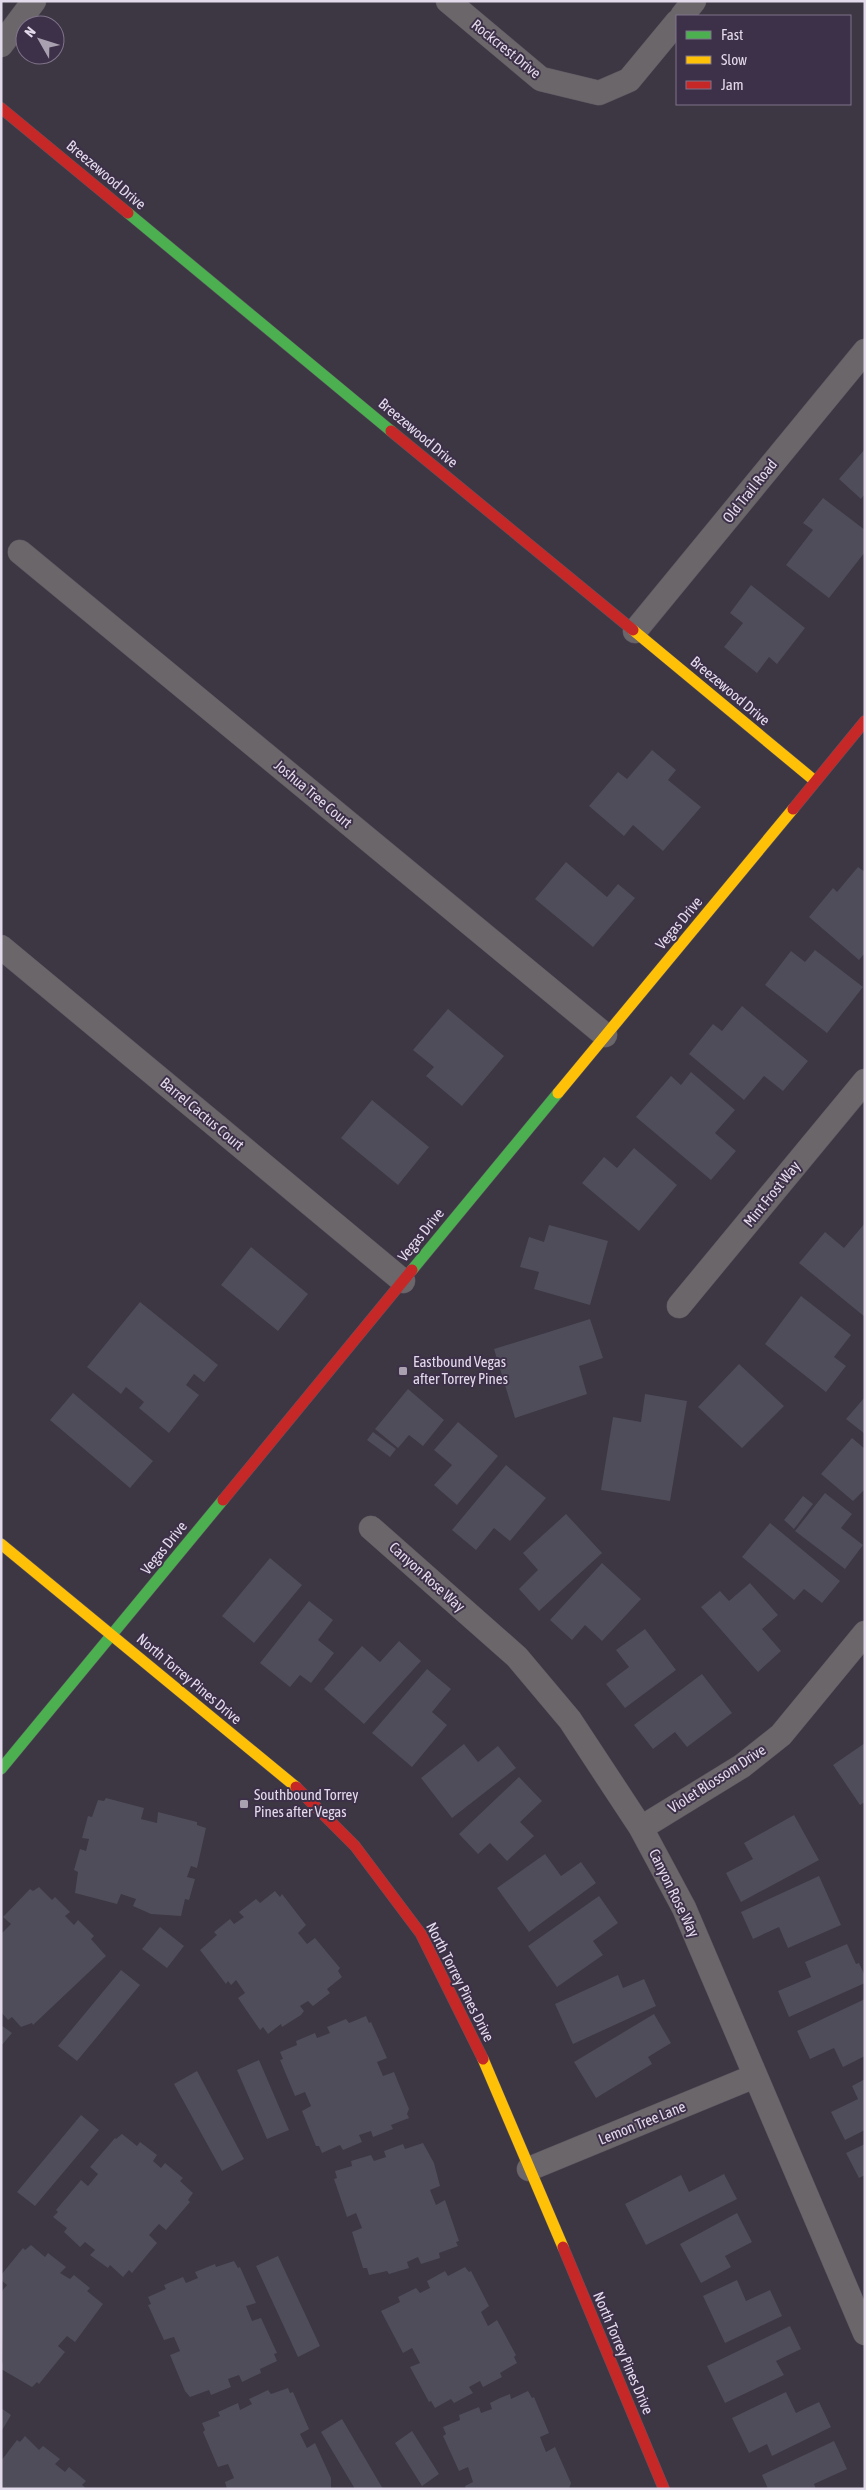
<svg xmlns="http://www.w3.org/2000/svg" width="866" height="2490" font-family="'Asap Condensed',sans-serif">
<rect width="100%" height="100%" fill="#3d3643"/>
<path fill="#4f4d59" d="M865 449V494L861 499 839 479Z
M823 498 865 530V552L829 598 786 565 813 530 803 523Z
M751 585 805 628 777 664 769 657 757 673 724 647 743 623 730 613Z
M652 750 676 770 668 780 701 807 663 851 633 825 624 836 589 806 618 772 627 779Z
M566 862 607 897 618 884 635 898 593 947 535 899Z
M858 867 865 872V953L859 960 809 917 833 888 837 892Z
M815 950 863 987 827 1033 765 985 791 951 805 962Z
M742 1006 808 1061 783 1091 764 1076 744 1100 689 1054 713 1024 722 1031Z
M448 1009 504 1056 462 1106 426 1076 434 1067 413 1050Z
M691 1072 735 1110 715 1133 736 1151 711 1180 636 1117 671 1076 681 1085Z
M372 1100 429 1147 398 1185 341 1138Z
M634 1148 677 1185 639 1231 582 1183 604 1157 617 1168Z
M865 1223V1317L799 1263 825 1232 844 1248Z
M549 1225 608 1241 590 1305 534 1289 539 1272 520 1267 529 1237 544 1242Z
M251 1247 308 1294 278 1331 221 1285Z
M801 1296 851 1335 834 1357 846 1366 826 1392 765 1344Z
M140 1302 218 1365 204 1382 194 1374 186 1385 199 1395 169 1433 139 1408 144 1402 126 1387 121 1394 87 1367Z
M590 1319 603 1358 579 1366 587 1394 515 1418 494 1349Z
M739 1364 784 1406 742 1448 698 1407Z
M408 1389 444 1420 423 1446 409 1435 398 1448 375 1429Z
M73 1393 153 1461 130 1488 50 1420Z
M645 1394 687 1401 670 1501 601 1490 613 1417 641 1422Z
M865 1397V1434L846 1419Z
M458 1422 498 1456 457 1505 434 1485 452 1465 434 1450Z
M373 1432 396 1449 390 1457 367 1440Z
M852 1438 865 1449V1489L853 1501 821 1474Z
M506 1465 546 1498 510 1541 494 1528 476 1550 452 1530Z
M825 1493 852 1514 841 1528 863 1545 845 1569 795 1531Z
M803 1496 813 1504 794 1529 784 1520Z
M566 1514 602 1553 539 1611 519 1589 538 1570 523 1553Z
M770 1523 840 1581 822 1603 804 1589 794 1600 742 1557Z
M270 1558 302 1585 254 1643 222 1616Z
M602 1563 641 1599 602 1641 585 1625 572 1640 550 1620Z
M750 1583 778 1615 762 1629 781 1651 758 1672 701 1607 720 1591 729 1601Z
M309 1601 333 1620 318 1640 334 1653 311 1683 300 1675 290 1687 260 1663Z
M645 1629 676 1670 625 1708 606 1684 629 1667 616 1650Z
M399 1641 421 1661 364 1724 324 1689 362 1646 380 1662Z
M427 1669 451 1689 432 1712 447 1725 412 1767 372 1733Z
M702 1674 732 1713 687 1747 675 1732 653 1749 634 1725Z
M865 1743V1802L860 1805 833 1765Z
M464 1744 478 1762 498 1746 516 1768 452 1818 421 1778Z
M519 1777 542 1801 520 1822 534 1836 507 1861 490 1843 478 1854 459 1834Z
M106 1798 144 1808 141 1819 157 1823 158 1812 197 1822V1825L206 1828 197 1868 191 1866 187 1877 195 1879 189 1900 185 1899 181 1916 151 1914 133 1906 136 1899 121 1894 117 1904 75 1893 78 1872 74 1870 80 1849 86 1851 89 1839 82 1838 88 1816 92 1817 98 1800 104 1801Z
M794 1815 819 1860 741 1902 726 1873 753 1859 744 1843Z
M545 1854 561 1876 581 1862 596 1883 529 1932 497 1888Z
M819 1876 841 1925 788 1948 779 1927 753 1939 741 1912Z
M39 1887 52 1900 55 1897 70 1912 65 1916 74 1925 78 1920 94 1936 91 1939 106 1956 33 2025 32 2023 21 2027 12 2017 8 2020 1 2012V1934L11 1924 3 1917 30 1889 33 1891Z
M275 1891 280 1897 282 1894 306 1925 298 1933 307 1944 315 1938 340 1968 338 1971 342 1977 327 1989 330 1993 313 2006 308 2001 300 2006 304 2011 301 2015 282 2027 281 2024 268 2034 263 2027 260 2030 238 1998 245 1993 236 1980 231 1985 228 1981 226 1984 200 1950 217 1935 214 1932 230 1919 234 1924 244 1917 239 1912 256 1899 260 1903Z
M599 1896 618 1923 593 1941 603 1955 557 1987 528 1946Z
M160 1927 184 1946 167 1968 142 1949Z
M847 1944 856 1964 859 1963 865 1976V1983L789 2017 778 1991 811 1977 805 1962Z
M121 1970 140 1985 77 2061 58 2046Z
M618 1975 623 1988 644 1979 656 2006 573 2044 555 2004Z
M865 1999V2056L843 2067 834 2048 810 2059 797 2031Z
M654 2014 671 2043 648 2057 652 2064 596 2098 574 2062Z
M366 2016 369 2023 371 2022 387 2058 377 2062 383 2076 394 2072 409 2109 407 2114 409 2118 391 2125 393 2129 373 2137 371 2131 359 2135 362 2142 343 2150 340 2145 322 2153 319 2146H316L302 2111 311 2106 305 2092 295 2096 280 2060 283 2059 280 2052 297 2045 296 2041 315 2033 317 2038 330 2033 327 2027 346 2019 349 2023Z
M1 2025 12 2033 1 2046Z
M259 2060 289 2130 267 2139 237 2070Z
M197 2071 244 2159 222 2171 174 2084Z
M865 2079V2130L845 2140 831 2112 858 2099 852 2086Z
M81 2115 99 2130 35 2206 17 2192Z
M122 2134 137 2146 140 2142 157 2155 153 2161 161 2168 165 2163 183 2178 180 2181 193 2193 188 2200 190 2202 166 2230 159 2224 149 2235 157 2243 132 2273 129 2270 123 2277 110 2265 108 2268 90 2255 95 2250 85 2242 80 2247 64 2232 67 2228 53 2217 58 2212 56 2210 81 2180 88 2186 98 2174 90 2167 115 2138 116 2139Z
M423 2143 434 2163 440 2186 430 2190 436 2205 445 2200 459 2241 456 2242 458 2246 439 2253 440 2258 421 2264 418 2257 407 2262 409 2268 389 2274 387 2271 369 2275 367 2268H363L352 2232 362 2228 356 2213 347 2217 334 2179 337 2178 335 2171 352 2166 351 2161 371 2155 374 2161 386 2157 384 2151 403 2144 405 2149Z
M865 2144V2175L859 2178 846 2153Z
M724 2174 737 2199 646 2245 625 2204 681 2175 689 2192Z
M737 2213 752 2242 725 2256 731 2267 701 2283 680 2244Z
M31 2245 45 2257 48 2253 66 2267 60 2273 70 2279 74 2275 90 2288 87 2291 103 2304 75 2342 67 2336 58 2346 65 2352 39 2384 37 2382 32 2387 1 2369 3 2361 1 2292 7 2285 1 2280V2275L23 2248 25 2250Z
M278 2256 320 2346 298 2357 256 2266Z
M234 2261 238 2268 240 2267 256 2303 246 2306 252 2321 261 2318 277 2353 274 2354 277 2361 260 2369 261 2373 242 2382 239 2375 228 2379 231 2387 211 2395 209 2390 190 2397 185 2391 170 2355 180 2351 174 2337 164 2340 148 2305 151 2304 148 2297 166 2289 164 2285 183 2277 186 2283 198 2278 195 2272 215 2264 216 2267Z
M465 2267 469 2272 471 2271 489 2306 481 2312 488 2326 497 2320 516 2355 514 2357 517 2363 500 2373 502 2377 483 2387 480 2381 469 2387 473 2393 454 2403 451 2399 435 2408 431 2401 429 2402 410 2367 420 2363 412 2348 403 2353 381 2311 400 2302 398 2297 416 2288 420 2293 430 2288 427 2281 445 2271 448 2276Z
M737 2280 746 2301 770 2290 782 2316 725 2343 703 2296Z
M790 2326 801 2349 776 2361 784 2375 725 2403 707 2366Z
M288 2388 290 2393 293 2392 309 2429 300 2434 307 2448 315 2443 331 2478V2489H227L225 2482 234 2478 228 2464 218 2467 203 2432 205 2430 202 2423 220 2416 218 2412 238 2403 240 2410 252 2404 249 2399 268 2390 271 2394Z
M528 2391 532 2398 534 2397 549 2433 540 2437 546 2452 555 2447 571 2483 569 2489H466L465 2486 473 2482 468 2467 459 2471 443 2436 446 2434 443 2427 460 2420 459 2415 479 2407 481 2413 492 2409 490 2403 500 2398 510 2394 511 2399Z
M786 2392 796 2413 819 2402 831 2427 772 2456 767 2444 749 2453 732 2418Z
M1 2408 11 2415 1 2432Z
M342 2419 383 2489H355L321 2432Z
M412 2431 439 2474 422 2486 395 2443Z
M25 2436 39 2450 43 2446 60 2459 55 2464 65 2472 69 2467 86 2481 82 2485 87 2489H1V2461L17 2440 20 2442Z
M834 2441 847 2469 814 2484 816 2489H768L762 2475Z"/>
<g fill="none" stroke-linecap="round" stroke-linejoin="round">
<g stroke="#5b5560" stroke-width="25">
<path id="street" d="M448 1 541 79 599 93 629 80 677 22
M682 16 694 1
M1 45 34 1
M20 552 605 1035
M635 631 865 351
M1 947 403 1281
M679 1306 865 1081
M371 1528 517 1657 570 1720 641 1828 684 1908 865 2333
M641 1828 742 1766 781 1735 865 1633
M529 2169 755 2076"/>
</g>
<g stroke="#5b5560" stroke-width="12">
<path id="fast" d="M128 213 391 431
M412 1270 558 1093
M1 1769 223 1500"/>
</g>
<g stroke="#5b5560" stroke-width="12">
<path id="slow" d="M633 630 815 781
M558 1093 793 809
M1 1544 296 1787
M483 2059 563 2247"/>
</g>
<g stroke="#5b5560" stroke-width="12">
<path id="jam" d="M1 108 128 213
M391 431 633 630
M793 809 865 721
M223 1500 412 1270
M296 1787 355 1846 421 1934 483 2059
M563 2247 664 2489"/>
</g>
<use href="#street" stroke="#6b666a" stroke-width="24"/>
<use href="#fast" stroke="#4caf50" stroke-width="11"/>
<use href="#slow" stroke="#ffc107" stroke-width="11"/>
<use href="#jam" stroke="#c62828" stroke-width="11"/>
</g>
<g fill="#a9a1b0" stroke="#3d3049" stroke-width="2">
<rect x="398" y="1366" width="10" height="10" rx="2.5"/>
<rect x="239" y="1799" width="10" height="10" rx="2.5"/>
</g>
<g text-anchor="middle" stroke-width="4" stroke-linejoin="round" paint-order="stroke">
<g font-size="15" fill="#e3dbeb" stroke="#3d3049">
<text transform="translate(506 49) rotate(39)" y="5">Rockcrest Drive</text>
<text transform="translate(106 175) rotate(40)" y="5">Breezewood Drive</text>
<text transform="translate(418 433) rotate(40)" y="5">Breezewood Drive</text>
<text transform="translate(750 491) rotate(-51)" y="5">Old Trail Road</text>
<text transform="translate(730 691) rotate(40)" y="5">Breezewood Drive</text>
<text transform="translate(313 794) rotate(40)" y="5">Joshua Tree Court</text>
<text transform="translate(679 923) rotate(-50)" y="5">Vegas Drive</text>
<text transform="translate(202 1114) rotate(40)" y="5">Barrel Cactus Court</text>
<text transform="translate(772 1194) rotate(-51)" y="5">Mint Frost Way</text>
<text transform="translate(421 1235) rotate(-51)" y="5">Vegas Drive</text>
<text transform="translate(164 1548) rotate(-51)" y="5">Vegas Drive</text>
<text transform="translate(427 1577) rotate(42)" y="5">Canyon Rose Way</text>
<text transform="translate(189 1679) rotate(40)" y="5">North Torrey Pines Drive</text>
<text transform="translate(717 1779) rotate(-33)" y="5">Violet Blossom Drive</text>
<text transform="translate(674 1893) rotate(64)" y="5">Canyon Rose Way</text>
<text transform="translate(460 1982) rotate(63)" y="5">North Torrey Pines Drive</text>
<text transform="translate(642 2123) rotate(-22)" y="5">Lemon Tree Lane</text>
<text transform="translate(623 2353) rotate(67)" y="5">North Torrey Pines Drive</text>
</g>
<g font-size="15" fill="#e3dbeb" stroke="#3d3049" text-anchor="start">
<text x="413" y="1367">Eastbound Vegas<tspan x="413" dy="17">after Torrey Pines</tspan></text>
<text x="254" y="1800">Southbound Torrey<tspan x="254" dy="17">Pines after Vegas</tspan></text>
</g>
</g>
<rect width="866" height="2490" fill="none" stroke="#e3dbeb" stroke-width="5"/>
<rect x="676" y="15" width="175" height="90" fill="#3d3049" stroke="#7f748a"/>
<rect x="686" y="31" width="25" height="8" fill="#4caf50" stroke="#7f748a"/>
<text x="721" y="40" font-size="15" fill="#e3dbeb">Fast</text>
<rect x="686" y="56" width="25" height="8" fill="#ffc107" stroke="#7f748a"/>
<text x="721" y="65" font-size="15" fill="#e3dbeb">Slow</text>
<rect x="686" y="81" width="25" height="8" fill="#c62828" stroke="#7f748a"/>
<text x="721" y="90" font-size="15" fill="#e3dbeb">Jam</text>
<g transform="translate(40 40) rotate(309)"><circle r="24" fill="#3d3049" stroke="#7f748a"/>
<path d="M0-4L9 19L0 12L-9 19Z" fill="#a9a1b0"/>
<text y="-8" font-size="14" font-weight="bold" text-anchor="middle" fill="#e3dbeb">N</text>
</g>
</svg>
